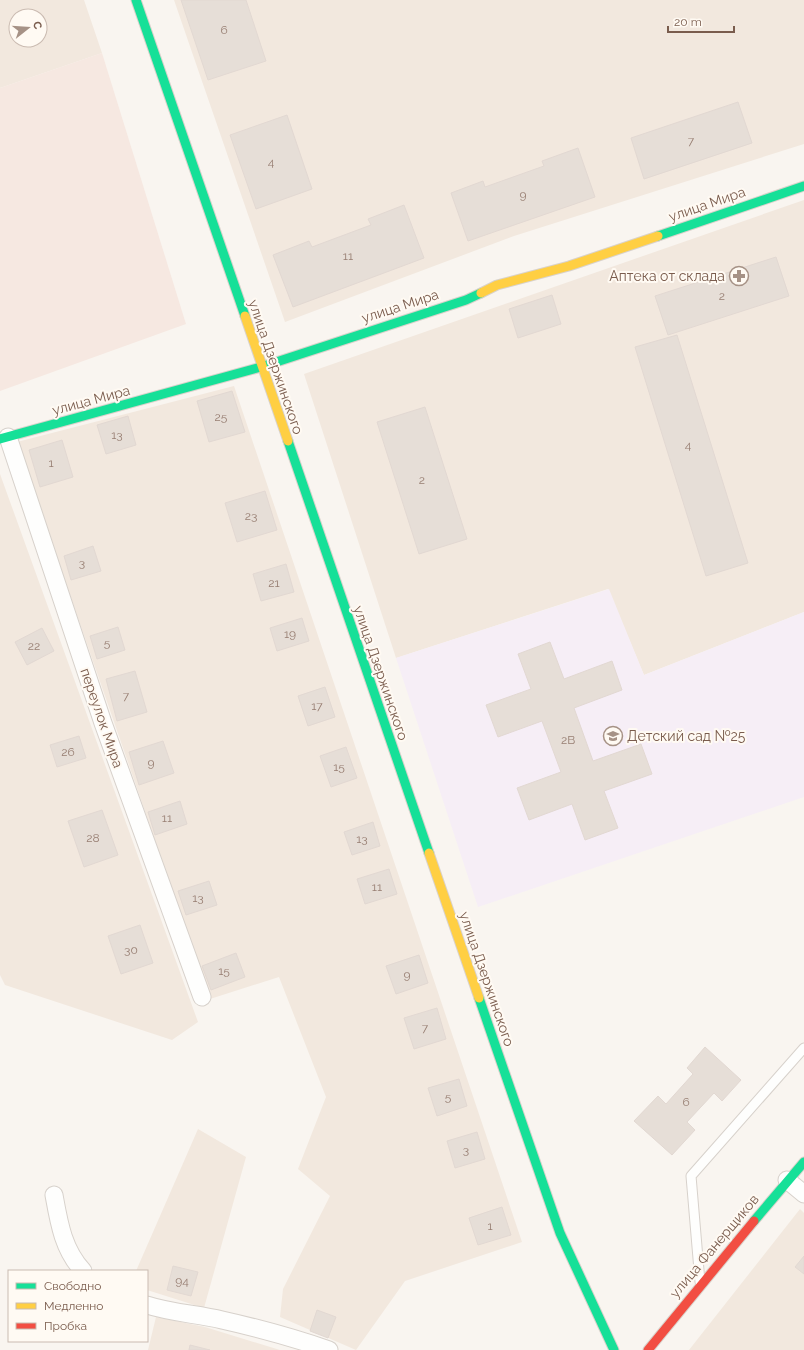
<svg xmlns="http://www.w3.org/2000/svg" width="804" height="1350" font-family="Raleway,sans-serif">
<rect width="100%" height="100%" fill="#f9f5f0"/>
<path fill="#f2e8de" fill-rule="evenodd" d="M0 0H84L102 53 0 88ZM16 16H40V40H16Z
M174 0H804V144L514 236 285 322Z
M804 200V612L644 675 608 589 396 658 304 374Z
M234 386 522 1242 405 1281 356 1350 280 1317 283 1289 330 1196 298 1169 326 1097 279 977 210 999 17 442Z
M0 474 198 1022 172 1040 5 985 0 975Z
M198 1129 246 1157 204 1308 147 1290V1271H136Z
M800 1209 804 1213V1350H689Z
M156 1317 205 1327 280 1350H148Z"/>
<path fill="#f6e8e1" d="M102 53 186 324 0 391V88Z"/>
<path fill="#f6eef6" d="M609 589 644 675 804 612V797L478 907 396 658Z"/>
<path fill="#e6ded7" stroke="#e2d8d2" d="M181 0H246L266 61 208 80Z
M738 102 752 143 644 179 631 138Z
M287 115 312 189 256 209 230 135Z
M578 148 595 197 468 241 451 193 483 181 485 187 544 166 542 161Z
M404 205 424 258 293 307 273 255 309 241 312 247 371 225 368 219Z
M776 257 789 296 668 335 655 296Z
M552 295 561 324 518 338 509 309Z
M677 335 748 563 706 576 635 347Z
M232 391 245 432 209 442 197 401Z
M425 407 467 539 419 554 377 422Z
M128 416 136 445 106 454 97 425Z
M62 440 73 477 40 487 29 450Z
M265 491 277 530 237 542 225 503Z
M93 546 101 571 71 580 64 556Z
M286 564 294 592 261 601 253 574Z
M302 618 309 641 277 651 270 628Z
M118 627 125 650 97 659 90 636Z
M42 628 54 651 27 665 15 642Z
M550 642 564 679 612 661 622 690 574 708 593 761 641 744 652 774 604 791 618 828 585 840 572 804 529 820 517 788 561 772 542 721 498 737 486 705 531 689 518 654Z
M135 671 147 712 117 721 106 679Z
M325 687 335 717 308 726 298 696Z
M79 736 86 758 57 767 50 745Z
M163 741 174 773 139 785 129 752Z
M346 747 357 778 331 787 320 756Z
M180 801 187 824 155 835 148 812Z
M102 810 118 855 84 867 68 821Z
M373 822 380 846 352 855 344 832Z
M389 869 397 894 365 904 357 879Z
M209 881 217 905 186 915 178 891Z
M140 925 153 963 121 974 108 936Z
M236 953 245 977 211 990 202 966Z
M419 955 428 983 396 994 386 966Z
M437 1008 446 1039 414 1049 404 1018Z
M705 1047 741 1080 722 1101 714 1093 687 1122 695 1130 672 1155 634 1121 658 1096 666 1104 693 1074 687 1068Z
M459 1079 467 1106 437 1116 428 1088Z
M477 1132 485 1159 455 1168 447 1141Z
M502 1207 511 1235 478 1245 469 1218Z
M804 1256V1274L795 1267Z
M173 1266 198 1272 191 1296 167 1290Z
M317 1310 336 1317 328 1338 310 1331Z
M190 1345 210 1350H189Z"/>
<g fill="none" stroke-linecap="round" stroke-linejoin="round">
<g stroke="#d7d1cb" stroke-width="11">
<path id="lane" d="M700 1282 691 1176 804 1048"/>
</g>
<g stroke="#d7d1cb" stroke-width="19">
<path id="street" d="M8 437 103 723 202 997
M787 1180 804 1194
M54 1195C59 1223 63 1249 83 1271
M147 1305C172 1313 197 1314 222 1320 258 1328 294 1338 329 1350"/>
</g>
<g stroke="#d9d2cb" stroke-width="11">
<path id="fast" d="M136 0 245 316
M658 236 804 186
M0 439 261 367 466 300 481 293
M288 441 429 853
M479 998 560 1233 614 1350
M754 1221 804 1162"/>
</g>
<g stroke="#d9d2cb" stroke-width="11">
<path id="slow" d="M481 293 497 285 569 266 658 236
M245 316 288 441
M429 853 479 998"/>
</g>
<g stroke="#d9d2cb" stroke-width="11">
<path id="jam" d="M648 1350 754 1221"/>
</g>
<use href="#lane" stroke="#fefefd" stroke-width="9"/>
<use href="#street" stroke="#fefefd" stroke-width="17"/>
<use href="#fast" stroke="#16e098" stroke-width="9"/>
<use href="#slow" stroke="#ffcf43" stroke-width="9"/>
<use href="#jam" stroke="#f24e42" stroke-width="9"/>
</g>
<defs>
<g id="pharmacy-ring" transform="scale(1)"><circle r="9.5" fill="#fffaf3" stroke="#a69286" stroke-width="1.5"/><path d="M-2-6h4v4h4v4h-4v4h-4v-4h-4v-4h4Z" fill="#a69286"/></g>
<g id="school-ring" transform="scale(1)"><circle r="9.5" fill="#fffaf3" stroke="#a69286" stroke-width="1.5"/><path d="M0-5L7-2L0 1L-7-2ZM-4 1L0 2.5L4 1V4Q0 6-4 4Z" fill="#a69286"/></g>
</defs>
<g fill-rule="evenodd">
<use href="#pharmacy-ring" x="739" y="276"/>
<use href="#school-ring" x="613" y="736"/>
</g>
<g text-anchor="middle" stroke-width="4" stroke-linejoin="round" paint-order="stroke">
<g font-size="12" fill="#977e72">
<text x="224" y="34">6</text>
<text x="691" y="145">7</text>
<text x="271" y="166">4</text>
<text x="523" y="199">9</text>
<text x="348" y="260">11</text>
<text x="722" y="300">2</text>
<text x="221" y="421">25</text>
<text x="117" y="439">13</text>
<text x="688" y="449">4</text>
<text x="51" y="467">1</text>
<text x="422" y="484">2</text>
<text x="251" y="520">23</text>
<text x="82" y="567">3</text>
<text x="274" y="587">21</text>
<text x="290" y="638">19</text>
<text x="107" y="647">5</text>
<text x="34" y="650">22</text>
<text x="126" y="700">7</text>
<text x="317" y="710">17</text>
<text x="568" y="744">2В</text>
<text x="68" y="756">26</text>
<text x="151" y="767">9</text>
<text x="339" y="771">15</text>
<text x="167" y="822">11</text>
<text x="93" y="842">28</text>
<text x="362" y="843">13</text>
<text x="377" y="891">11</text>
<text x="198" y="902">13</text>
<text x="131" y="954">30</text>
<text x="224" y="975">15</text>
<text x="407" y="979">9</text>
<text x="425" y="1032">7</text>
<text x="448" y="1101">5</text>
<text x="686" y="1106">6</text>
<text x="466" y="1154">3</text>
<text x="490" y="1230">1</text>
<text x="182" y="1285">94</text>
</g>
<g font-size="14" fill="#7a5c4d" stroke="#fffaf3">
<text transform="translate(707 204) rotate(-19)" y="5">улица Мира</text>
<text transform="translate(400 306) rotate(-18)" y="5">улица Мира</text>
<text transform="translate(276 367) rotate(71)" y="5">улица Дзержинского</text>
<text transform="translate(91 400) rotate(-15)" y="5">улица Мира</text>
<text transform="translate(381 673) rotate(71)" y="5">улица Дзержинского</text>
<text transform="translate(102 718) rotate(71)" y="5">переулок Мира</text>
<text transform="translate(487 979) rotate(71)" y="5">улица Дзержинского</text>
<text transform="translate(714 1246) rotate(-50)" y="5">улица Фанерщиков</text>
</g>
<g font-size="14" fill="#7a5c4d" stroke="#fffaf3" text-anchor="end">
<text x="725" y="281">Аптека от склада</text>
<text x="627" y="741" text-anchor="start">Детский сад №25</text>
</g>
</g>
<rect x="8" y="1270" width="140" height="72" fill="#fffaf3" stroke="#cabbb1"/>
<rect x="16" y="1283" width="20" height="6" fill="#16e098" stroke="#cabbb1"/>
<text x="44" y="1290" font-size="12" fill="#7a5c4d">Свободно</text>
<rect x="16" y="1303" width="20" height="6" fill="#ffcf43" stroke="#cabbb1"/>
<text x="44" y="1310" font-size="12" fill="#7a5c4d">Медленно</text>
<rect x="16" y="1323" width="20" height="6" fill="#f24e42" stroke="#cabbb1"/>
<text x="44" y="1330" font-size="12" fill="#7a5c4d">Пробка</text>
<g transform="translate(28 28) rotate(73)"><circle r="19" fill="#fffaf3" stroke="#cabbb1"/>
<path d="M0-3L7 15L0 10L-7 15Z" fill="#a69286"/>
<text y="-6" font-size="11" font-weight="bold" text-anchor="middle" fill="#7a5c4d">С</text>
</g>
<path d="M668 26v6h66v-6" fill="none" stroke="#7a5c4d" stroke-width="2"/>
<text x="674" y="26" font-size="12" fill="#7a5c4d" stroke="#fffaf3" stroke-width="3" paint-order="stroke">20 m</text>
</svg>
